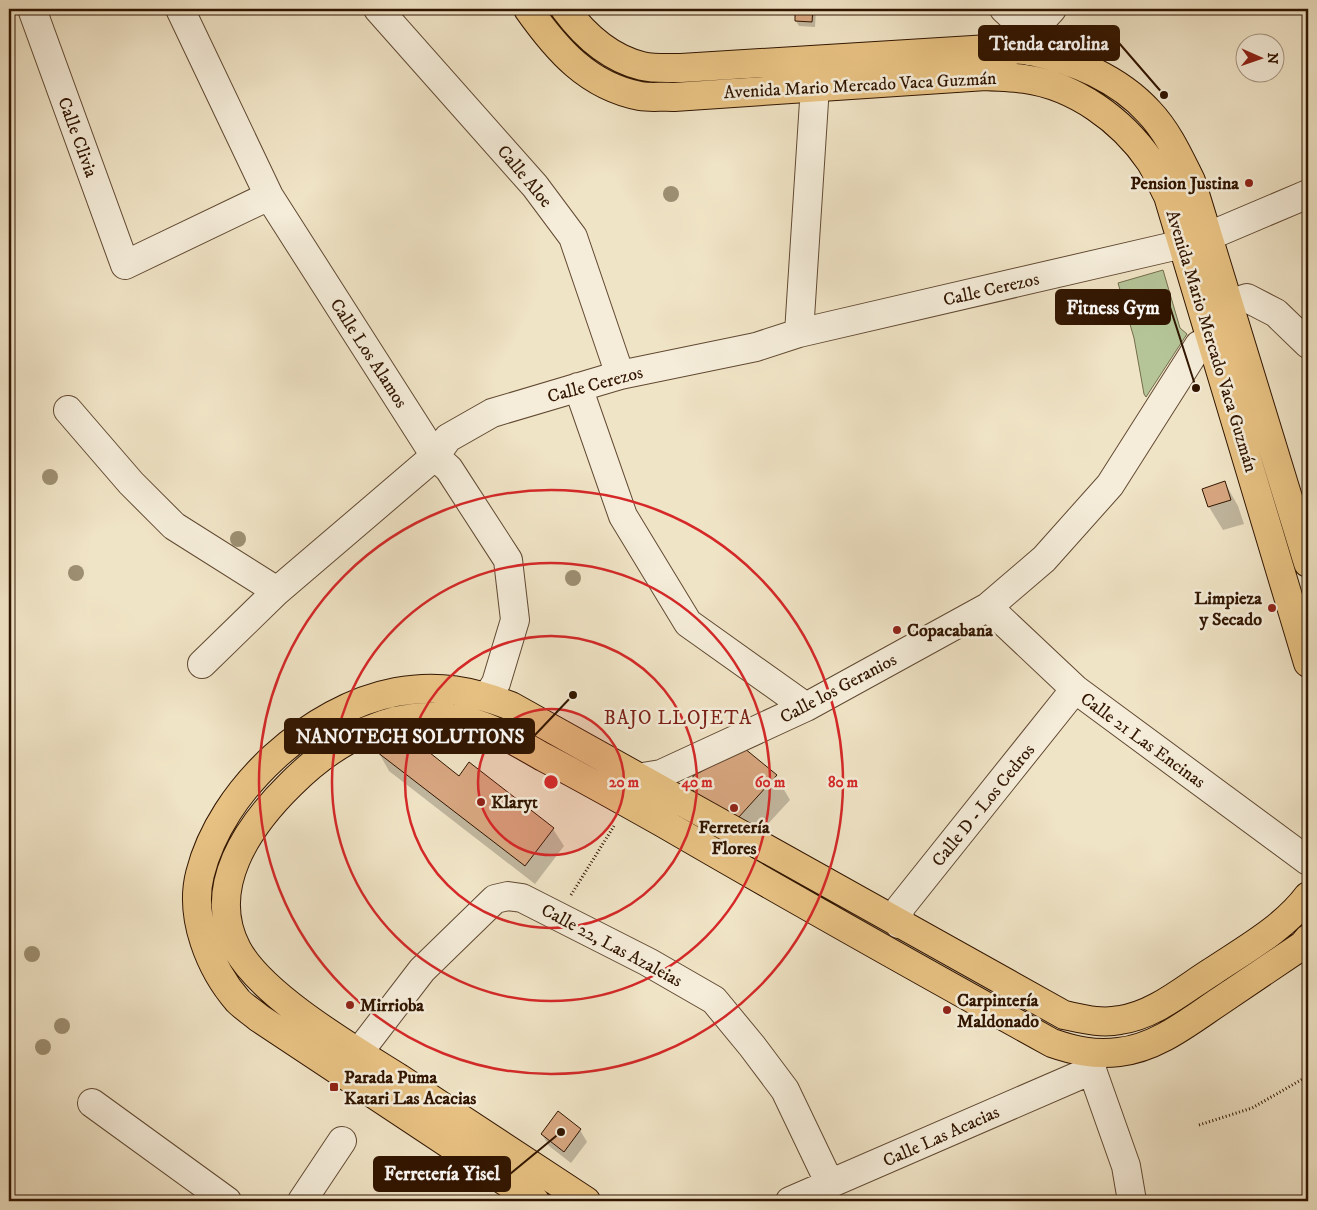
<svg xmlns="http://www.w3.org/2000/svg" width="1317" height="1210" font-family="'IM FELL DW Pica',serif">
<rect width="100%" height="100%" fill="#f0e4c6"/>
<filter id="stains"><feTurbulence type="fractalNoise" baseFrequency=".004" numOctaves="4"/><feColorMatrix values="0 0 0 0 .2 0 0 0 0 .09 0 0 0 0 .02 0 0 0 .5 -.17"/></filter>
<radialGradient id="worn" r=".72"><stop offset=".6" stop-color="#630" stop-opacity="0"/><stop offset="1" stop-color="#630" stop-opacity=".3"/></radialGradient>
<path fill="#b5c598" stroke="#736d4c" d="M1163 270 1180 328 1187 334 1146 397 1144 394 1134 338 1118 283Z"/>
<path fill="#0003" d="M797 9H816L815 27 799 26 796 21Z
M1225 483 1238 506 1244 524 1223 530 1209 507Z
M744 750 776 776 790 800 752 841 695 777Z
M379 753 459 777 553 829 564 846 535 884 389 771Z
M580 1130 587 1142 571 1163 549 1146 542 1134Z"/>
<path fill="#d8a781" stroke="#311500" d="M795 9H813L812 22 795 21Z
M1225 481 1231 500 1208 507 1202 489Z
M410 737 459 776 469 762 554 828 525 866 377 752 380 749Z
M744 748 777 775 738 818 693 792V776Z
M558 1111 581 1129 564 1152 541 1134Z"/>
<g fill="none" stroke-linecap="round" stroke-linejoin="round">
<g stroke="#614932" stroke-width="30">
<path id="minor" d="M32 9 125 265 269 196
M180 9 269 196 435 456 449 469 508 560 515 620 496 683 487 697
M378 9 535 186 573 237 620 375
M1004 9 1030 33V51
M1030 33 1052 9
M1209 236 1308 194
M1229 304 1247 298 1276 313 1308 344
M799 333 815 86
M578 387 623 516 688 623 806 707
M68 410 131 483 174 526 277 591
M988 607 1075 689 1308 861
M202 664 277 591 435 456 448 438 492 413 620 375 756 347 799 333 1183 244
M637 778 661 774 806 707 988 607 1044 559 1110 485 1199 345 1211 341
M899 924 900 908 1075 689
M359 1052 422 970 495 899 508 896 522 898 648 962 714 1000 752 1046 785 1090 830 1184
M1093 1054 1092 1070 1126 1166 1132 1201
M92 1103 227 1201
M302 1201 342 1141
M790 1201 1092 1070"/>
</g>
<g stroke="#311500" stroke-width="30">
<path id="major" d="M528 9C557 50 588 86 640 96 651 98 663 96 674 97L986 76C999 77 1012 77 1025 79 1075 86 1122 120 1150 161 1157 172 1162 185 1168 196L1308 663
M565 9C585 36 609 58 642 66 654 69 669 68 681 68L989 49C1003 49 1018 49 1031 51 1074 60 1119 79 1149 112 1168 132 1179 157 1191 181L1308 563
M535 1201 259 1018C252 1012 244 1007 238 1001 210 969 189 917 200 874 221 789 311 708 396 692 439 684 472 691 511 706L1064 1015C1083 1019 1101 1024 1120 1020 1155 1015 1184 989 1213 971 1246 949 1284 928 1308 896
M586 1201C523 1160 461 1119 399 1078 353 1049 262 996 237 949 205 888 248 826 291 784 335 740 393 708 457 719 489 724 518 743 545 758 585 779 624 801 663 823 792 898 922 971 1052 1043 1075 1051 1095 1055 1119 1052 1157 1048 1190 1021 1220 1001 1248 982 1275 964 1303 945L1308 939"/>
</g>
<path stroke="#311500" stroke-width="3" stroke-dasharray="1 2.5" stroke-linecap="butt" d="M571 895 614 826
M1199 1125 1252 1108 1308 1076"/>
<use href="#minor" stroke="#f5edda" stroke-width="28"/>
<use href="#major" stroke="#e8c283" stroke-width="28"/>
</g>
<g fill="#9d8f72">
<circle cx="671" cy="194" r="8"/>
<circle cx="50" cy="477" r="8"/>
<circle cx="238" cy="539" r="8"/>
<circle cx="76" cy="573" r="8"/>
<circle cx="573" cy="578" r="8"/>
<circle cx="32" cy="954" r="8"/>
<circle cx="62" cy="1026" r="8"/>
<circle cx="43" cy="1047" r="8"/>
</g>
<circle cx="551" cy="782" r="73" fill="#d62828" fill-opacity=".12"/>
<g fill="none" stroke="#d62828" stroke-width="2.5">
<circle cx="551" cy="782" r="73"/>
<circle cx="551" cy="782" r="146"/>
<circle cx="551" cy="782" r="219"/>
<circle cx="551" cy="782" r="292"/>
</g>
<g fill="#8f2418" stroke="#f5edda" stroke-width="2">
<circle cx="1249" cy="183" r="5"/>
<circle cx="1272" cy="608" r="5"/>
<circle cx="897" cy="630" r="5"/>
<circle cx="481" cy="802" r="5"/>
<circle cx="734" cy="808" r="5"/>
<circle cx="350" cy="1005" r="5"/>
<circle cx="947" cy="1010" r="5"/>
<rect x="329" y="1082" width="10" height="10" rx="2.5"/>
</g>
<g text-anchor="middle" stroke-width="5" stroke-linejoin="round" paint-order="stroke">
<g font-size="18" fill="#311500" stroke="#f5edda">
<text transform="translate(860 85) rotate(-3)" y="6">Avenida Mario Mercado Vaca Guzmán</text>
<text transform="translate(78 137) rotate(70)" y="6">Calle Clivia</text>
<text transform="translate(525 176) rotate(50)" y="6">Calle Aloe</text>
<text transform="translate(991 289) rotate(-13)" y="6">Calle Cerezos</text>
<text transform="translate(1212 341) rotate(73)" y="6">Avenida Mario Mercado Vaca Guzmán</text>
<text transform="translate(369 353) rotate(57)" y="6">Calle Los Alamos</text>
<text transform="translate(595 384) rotate(-15)" y="6">Calle Cerezos</text>
<text transform="translate(838 688) rotate(-28)" y="6">Calle los Geranios</text>
<text transform="translate(1143 740) rotate(36)" y="6">Calle 21 Las Encinas</text>
<text transform="translate(983 805) rotate(-51)" y="6">Calle D - Los Cedros</text>
<text transform="translate(612 945) rotate(28)" y="6">Calle 22, Las Azaleias</text>
<text transform="translate(941 1136) rotate(-24)" y="6">Calle Las Acacias</text>
</g>
<g font-size="18" font-weight="bold" fill="#311500" stroke="#f5edda" text-anchor="start">
<text x="1239" y="189" text-anchor="end">Pension Justina</text>
<text x="1262" y="604" text-anchor="end">Limpieza<tspan x="1262" dy="21">y Secado</tspan></text>
<text x="907" y="636">Copacabana</text>
<text x="491" y="808">Klaryt</text>
<text x="734" y="833" text-anchor="middle">Ferretería<tspan x="734" dy="21">Flores</tspan></text>
<text x="957" y="1006">Carpintería<tspan x="957" dy="21">Maldonado</tspan></text>
<text x="360" y="1011">Mirrioba</text>
<text x="344" y="1083">Parada Puma<tspan x="344" dy="21">Katari Las Acacias</tspan></text>
</g>
<g font-size="19" letter-spacing="1" fill="#7a1f14" stroke="#f5edda">
<text x="678" y="724">BAJO LLOJETA</text>
</g>
</g>
<circle cx="551" cy="782" r="8" fill="#d62828" stroke="#f5edda" stroke-width="2.5"/>
<g font-size="15" text-anchor="middle" font-weight="bold" fill="#d62828" stroke="#f5edda" stroke-width="5" stroke-linejoin="round" paint-order="stroke">
<text x="624" y="787">20 m</text>
<text x="697" y="787">40 m</text>
<text x="770" y="787">60 m</text>
<text x="843" y="787">80 m</text>
</g>
<path fill="none" stroke="#311500" stroke-width="2" d="M1164 95L1119 43M1196 388L1170 307M573 695L534 736M561 1132L510 1174"/>
<g fill="#311500" stroke="#f5edda" stroke-width="2">
<circle cx="1164" cy="95" r="5"/>
<circle cx="1196" cy="388" r="5"/>
<circle cx="573" cy="695" r="5"/>
<circle cx="561" cy="1132" r="5"/>
</g>
<g fill="#311500" stroke="#311500" stroke-width="2">
<rect x="979" y="26" width="140" height="34" rx="5"/>
<rect x="1056" y="290" width="114" height="34" rx="5"/>
<rect x="285" y="719" width="249" height="34" rx="5"/>
<rect x="374" y="1157" width="136" height="34" rx="5"/>
</g>
<g font-size="19" text-anchor="middle" font-weight="bold" fill="#fff">
<text x="1049" y="50">Tienda carolina</text>
<text x="1113" y="314">Fitness Gym</text>
<text x="410" y="743">NANOTECH SOLUTIONS</text>
<text x="442" y="1180">Ferretería Yisel</text>
</g>
<rect width="1317" height="1210" fill="none" stroke="#f0e4c6" stroke-width="30"/>
<rect x="10" y="10" width="1297" height="1190" fill="none" stroke="#311500" stroke-width="2.5"/>
<rect x="15" y="15" width="1287" height="1180" fill="none" stroke="#311500"/>
<g transform="translate(1260 58) rotate(92)"><circle r="24" fill="#f5edda" stroke="#a79783"/>
<path d="M0-4L9 19L0 12L-9 19Z" fill="#8f2418"/>
<text y="-8" font-size="14" font-weight="bold" text-anchor="middle" fill="#311500">N</text>
</g>
<rect width="100%" height="100%" filter="url(#stains)"/>
<rect width="100%" height="100%" fill="url(#worn)"/>
</svg>
